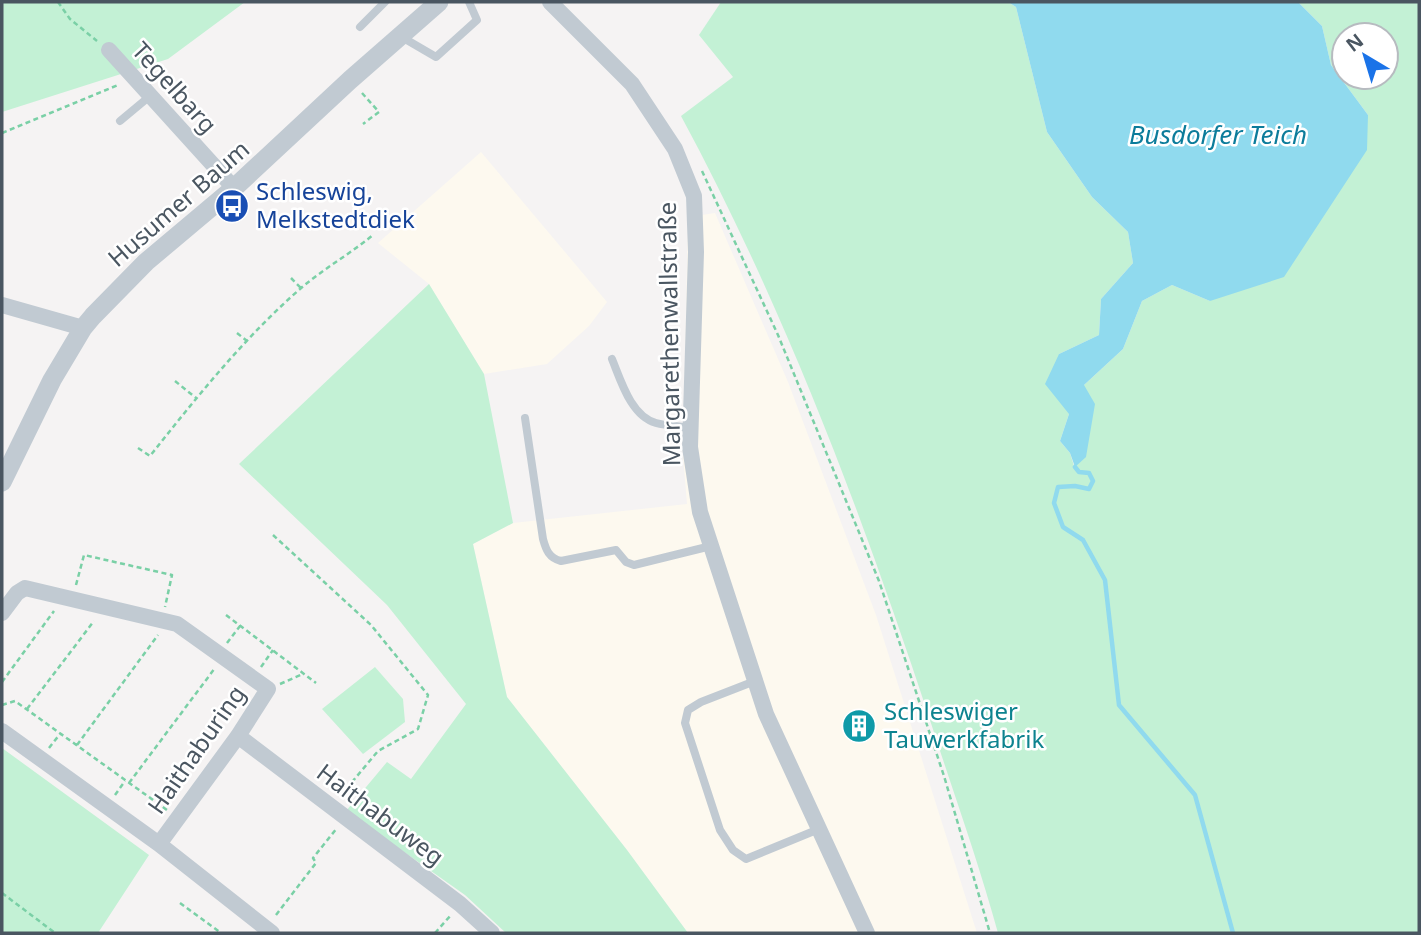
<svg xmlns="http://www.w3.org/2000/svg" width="1421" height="935" font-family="'Noto Sans',sans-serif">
<rect width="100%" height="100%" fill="#f5f3f3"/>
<path fill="#fdf9ef" d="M481 152 607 302 589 326 547 364 484 374 429 284 378 243Z
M715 213 788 382 876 615 977 933H688L627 850 507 697 473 544 513 523 687 504 683 456 688 217Z"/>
<path fill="#c3f1d5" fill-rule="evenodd" d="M2 2H245L168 59 2 112Z
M721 2H1008L1016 7 1047 132 1092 197 1128 232 1133 263 1101 299 1099 335 1059 354 1069 414 1060 441 1070 453 1074 466 1084 385 1123 349 1142 301 1172 285 1210 301 1368 115 1331 65 1322 26 1298 2H1419V933H998C978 860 952 789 929 717 861 511 784 307 681 116L733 77 699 35ZM1344 35H1386V77H1344Z
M429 284 484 374 513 523 473 544 507 697 627 850 688 933H506L465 895 346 811 387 762 411 779 466 704 387 605 239 464Z
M375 667 403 699 405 722 363 754 322 709Z
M2 748 149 855 98 933H2Z"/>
<path fill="#90daee" d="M1008 2H1298L1322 26 1331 65 1368 115 1367 150 1284 277 1210 301 1172 285 1142 301 1123 349 1084 385 1095 404 1086 457 1075 467 1070 453 1060 441 1069 414 1045 384 1059 354 1099 335 1101 299 1133 263 1128 232 1092 197 1047 132 1016 7Z"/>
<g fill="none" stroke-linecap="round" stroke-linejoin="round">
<path stroke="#90daee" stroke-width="4.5" d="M1075 467 1079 472 1089 473 1093 481 1089 489 1075 486 1058 487 1054 503 1063 527 1083 540 1105 580 1119 705 1195 795 1233 933"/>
<path stroke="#7ad0a6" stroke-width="2.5" stroke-dasharray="5 3.5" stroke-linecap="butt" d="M58 2 70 19 97 41
M362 93 379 112 363 124
M2 133 118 85
M702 171 778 335 879 581 944 776 990 933
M291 278 301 288
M237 333 247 341
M175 381 196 398
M138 448 150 456C196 398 244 338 300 289 323 269 350 254 373 235
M273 535 371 625 428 695 418 729 378 751 342 794
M76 585 84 555 172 575 165 607
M226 615 316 683
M227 643 240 626
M261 667 273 650
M2 682 54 611
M280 684 303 674
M2 705 15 701 167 810
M27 709 94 621
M77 745 158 635
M49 748 60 734
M129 783 215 668
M115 795 125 781
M2 893 55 933
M180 903 221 933
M276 915 316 863 313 858 337 828
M435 933 451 915"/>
<path stroke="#c1cad2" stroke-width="8" d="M360 27 385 2
M400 36 436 57 477 20 469 2
M120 121 150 96
M612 359C621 381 631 416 656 423 667 426 679 426 691 428
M525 418 543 539C546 550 549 558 561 561L616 550 626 562 634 565 711 546
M755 681 701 702 688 710 685 723 720 830 733 850 746 859 819 829"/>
<path stroke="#c1cad2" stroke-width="16" d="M550 2 632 84 675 149 694 196 696 252 690 447 700 512 766 714 867 933
M109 50 234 188
M2 305 83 328
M2 613 17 593 25 588 177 624 268 689 238 736 159 844
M2 731 159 844 272 933
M238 736 460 904 492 933"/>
<path stroke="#c1cad2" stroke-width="19" d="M2 482 52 380 83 328 93 316 146 262 234 188 350 80 439 2"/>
</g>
<defs>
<g id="bus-disc" transform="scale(1.75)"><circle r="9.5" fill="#1a4fb4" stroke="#fff"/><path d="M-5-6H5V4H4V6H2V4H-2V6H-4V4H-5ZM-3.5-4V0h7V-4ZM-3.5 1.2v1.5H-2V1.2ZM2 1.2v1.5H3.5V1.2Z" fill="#fff"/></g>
<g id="building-disc" transform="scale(1.75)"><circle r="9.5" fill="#0f9aa8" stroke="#fff"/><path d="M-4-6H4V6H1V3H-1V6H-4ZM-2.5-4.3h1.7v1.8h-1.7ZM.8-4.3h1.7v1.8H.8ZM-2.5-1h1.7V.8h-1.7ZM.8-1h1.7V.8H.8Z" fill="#fff"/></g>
</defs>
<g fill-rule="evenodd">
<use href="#bus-disc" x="232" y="206"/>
<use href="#building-disc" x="859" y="726"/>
</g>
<g text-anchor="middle" stroke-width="5" stroke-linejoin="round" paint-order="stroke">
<g font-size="24" fill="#4a5661" stroke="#fff">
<text transform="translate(174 88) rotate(48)" y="8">Tegelbarg</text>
<text transform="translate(179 204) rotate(-41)" y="8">Husumer Baum</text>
<text transform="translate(670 334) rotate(-91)" y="8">Margarethenwallstraße</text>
<text transform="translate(197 750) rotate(-55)" y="8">Haithaburing</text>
<text transform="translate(380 815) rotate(37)" y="8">Haithabuweg</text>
</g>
<g font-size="24" fill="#164399" stroke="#fff" text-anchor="start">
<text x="256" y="200">Schleswig,<tspan x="256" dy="28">Melkstedtdiek</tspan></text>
</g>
<g font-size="24" fill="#0d838f" stroke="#fff" text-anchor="start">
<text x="884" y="720">Schleswiger<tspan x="884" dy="28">Tauwerkfabrik</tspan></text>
</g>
<g font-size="26" font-style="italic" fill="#0c7c9b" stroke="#fff">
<text x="1218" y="144">Busdorfer Teich</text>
</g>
</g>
<rect width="1421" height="935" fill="none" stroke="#4a5661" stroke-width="7"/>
<g transform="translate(1365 56) rotate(322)"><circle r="33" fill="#ffffff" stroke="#b7bbc0" stroke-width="2"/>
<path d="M0-5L12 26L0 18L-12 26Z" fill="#1a73e8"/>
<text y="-10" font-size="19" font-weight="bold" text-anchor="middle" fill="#4a5661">N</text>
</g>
</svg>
